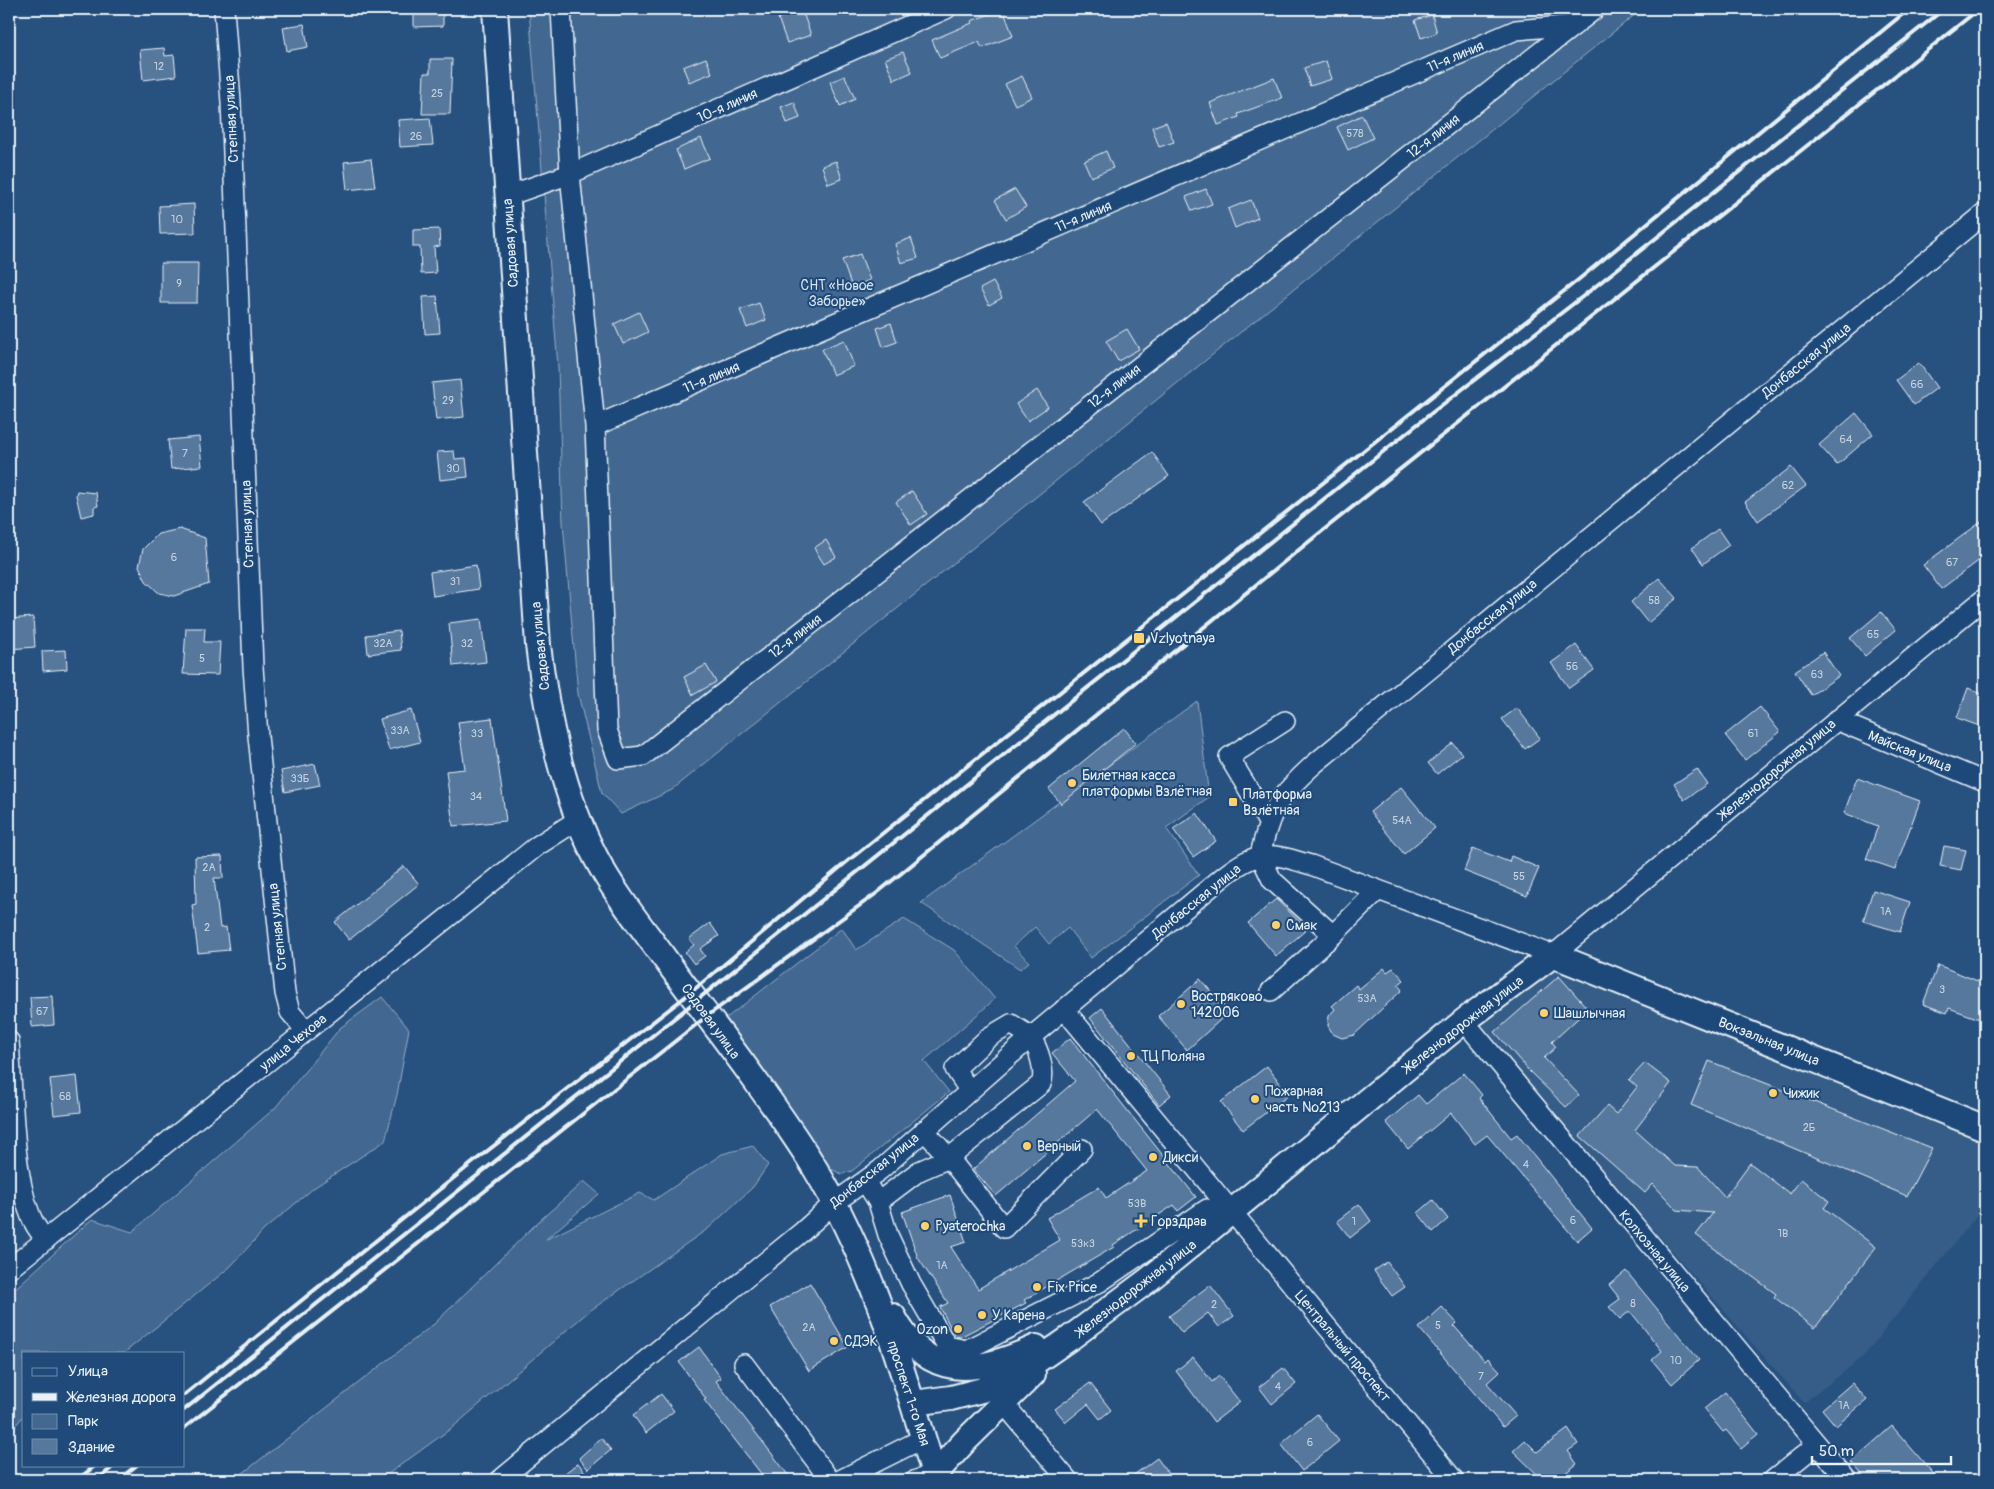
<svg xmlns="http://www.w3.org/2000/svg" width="1994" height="1489" font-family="Pangolin,sans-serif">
<rect width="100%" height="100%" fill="#27517f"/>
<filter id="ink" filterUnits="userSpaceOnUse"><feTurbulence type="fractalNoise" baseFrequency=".02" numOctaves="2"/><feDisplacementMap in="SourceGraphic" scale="10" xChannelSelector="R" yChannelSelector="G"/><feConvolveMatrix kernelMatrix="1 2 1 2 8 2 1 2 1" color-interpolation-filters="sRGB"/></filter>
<g filter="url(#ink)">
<path fill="#355d88" d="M1558 966 1985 1141V1205L1863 1357 1804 1403 1478 1027Z"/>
<path fill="#436891" stroke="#96acc4" d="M529 9H1642L672 790 621 814 602 793 578 694 563 523 558 367Z
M1197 701 1209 797 1166 828 1199 875 1091 958 1068 928 1049 944 1035 927 1014 946 1029 962 1020 969 921 903Z
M904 919 954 950 995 999 924 1061 949 1092 852 1171 842 1174 828 1168 720 1023 842 928 856 950Z
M382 997 409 1029 397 1095 385 1141 315 1187 264 1230 230 1267 124 1353H24V1415L9 1434V1294L92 1219 132 1232 275 1108 340 1028Z
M753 1146 768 1165 753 1187 709 1228 588 1312 453 1427 380 1480H234L434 1324 538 1222 584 1181 599 1194 545 1240 640 1193 654 1200 722 1154Z"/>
<path fill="#57789d" stroke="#e8f1f8" d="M414 9H443V26L414 27Z
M1003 9 1013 36 982 48 979 42 940 58 932 40 972 23 971 21Z
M802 10 811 35 787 43 778 18Z
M1432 15 1437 33 1421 38 1415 20Z
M304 24 308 47 287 51 283 27Z
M164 48 165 56 174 55 176 76 143 80 140 50Z
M903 52 912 72 894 80 885 59Z
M706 58 712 73 689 82 683 67Z
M430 59H452L450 114H422L424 73H430Z
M1326 61 1332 79 1310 86 1304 68Z
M845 76 855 99 840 106 830 82Z
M1022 76 1032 97 1015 105 1005 84Z
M1274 78 1282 98 1238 114 1239 117 1218 125 1210 103Z
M794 102 800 118 787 123 781 107Z
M1362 115 1373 138 1348 150 1337 127Z
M430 118 433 145 400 147 398 120Z
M1166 122 1174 142 1159 147 1152 127Z
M701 138 710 158 684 169 676 150Z
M1106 151 1113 168 1091 177 1084 161Z
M371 159 375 187 347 190 344 162Z
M836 161 842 179 828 184 822 166Z
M1015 189 1026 207 1006 219 995 200Z
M1206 189 1212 204 1192 211 1186 197Z
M1251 200 1258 218 1235 228 1228 209Z
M194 204 195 233 160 234 159 206Z
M439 229 440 246 434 247 436 273 421 274 420 247H413V230Z
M911 238 918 258 901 263 895 244Z
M860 254 870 280 852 287 842 260Z
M161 263H198L197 303H161Z
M993 282 1002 298 989 305 980 289Z
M437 296 440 333 425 334 423 297Z
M759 303 766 320 747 328 740 310Z
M639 312 648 332 623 344 614 324Z
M891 323 897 342 883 347 877 328Z
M1127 329 1139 349 1118 361 1106 341Z
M844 340 854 366 833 375 822 349Z
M1919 363 1937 388 1914 405 1896 380Z
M460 380 464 417 436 420 432 383Z
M1037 390 1048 407 1028 421 1016 404Z
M1856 413 1873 434 1837 465 1819 445Z
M199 437 202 466 171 469 168 440Z
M454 451 455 459 466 458 468 477 440 480 437 452Z
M1152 452 1169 476 1101 525 1084 502Z
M1791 467 1806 486 1758 521 1745 502Z
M77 491 96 493 98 506 94 507V514L81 517 76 495Z
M912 491 927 514 911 525 896 502Z
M1985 519V556L1941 589 1923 565Z
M180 529 205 538 209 584 174 596 159 593 146 581 139 566 143 549 158 534Z
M1718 529 1729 545 1703 564 1692 548Z
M826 540 836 557 824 564 814 548Z
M476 565 479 589 433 596 430 572Z
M1659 578 1677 598 1648 623 1631 602Z
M1881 612 1896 630 1865 656 1850 638Z
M33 617 35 647 10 649 9 619Z
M481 619 486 662 453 666 449 623Z
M186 628H205L204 642H220L218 675 183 674Z
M399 631 401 650 368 654 366 635Z
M1576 645 1594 670 1569 688 1551 663Z
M66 650 67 669 43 671 42 651Z
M1823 652 1839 676 1811 695 1795 671Z
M706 665 716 682 693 695 684 677Z
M1968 688 1985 695V728L1957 718Z
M1760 707 1780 732 1745 760 1725 735Z
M1517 708 1540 738 1525 749 1502 719Z
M411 710 420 742 389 750 380 719Z
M492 718 506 821 453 826 446 771 465 769 458 722Z
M1124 728 1136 743 1061 804 1049 789Z
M1453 743 1462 754 1437 774 1428 763Z
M315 764 320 785 285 792 281 771Z
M1697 769 1707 784 1684 800 1674 784Z
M1857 778 1920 801 1895 869 1866 859 1878 826 1844 813Z
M1401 787 1435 828 1404 854 1370 812Z
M1197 813 1216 841 1193 857 1173 829Z
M1944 846 1966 850 1961 870 1940 866Z
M1473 848 1509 862 1511 856 1539 868 1527 896 1464 871Z
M222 856 223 878H214L220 928 226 927 229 950 198 953 192 905 196 904 195 857Z
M404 866 419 884 349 940 335 922Z
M1873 890 1910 902 1900 932 1863 921Z
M1276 899 1307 929 1276 956 1248 923Z
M710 923 719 936 700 949 705 956 694 964 685 952 694 945 689 939Z
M1938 965 1985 984V1021L1949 1008 1947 1013 1923 1004Z
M1384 968 1387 972 1393 968 1404 980 1398 985 1402 990 1354 1035 1342 1038 1333 1034 1328 1026 1329 1016 1335 1009 1332 1006 1356 985 1359 989Z
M1559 976 1588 1009 1552 1042 1556 1047 1544 1058 1579 1095 1566 1107 1529 1071 1495 1032Z
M1200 979 1229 1012 1187 1050 1158 1016Z
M52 996 54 1025 32 1027 30 997Z
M1102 1008 1171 1095 1159 1105 1090 1018Z
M1070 1038 1196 1197 1178 1211 1174 1205 1113 1245 1114 1247 1024 1300 1026 1303 960 1337 955 1336 940 1307 948 1303 918 1258 902 1212 950 1195 966 1242 951 1247 978 1289 1060 1240 1047 1218 1099 1187 1106 1198 1147 1171 1097 1109 996 1196 973 1169 1075 1081 1052 1053Z
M1709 1061 1932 1148 1907 1196 1691 1105Z
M1645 1063 1671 1083 1635 1130 1675 1166 1698 1167 1725 1197 1750 1163 1790 1194 1801 1179 1829 1201 1824 1208 1876 1247 1815 1328 1774 1297 1776 1294 1696 1235 1713 1213 1677 1210 1653 1184 1645 1193 1580 1136 1607 1106 1616 1114 1637 1087 1629 1080Z
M1267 1066 1289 1095 1243 1130 1221 1102Z
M1464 1073 1482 1095 1479 1098 1511 1138 1517 1134 1592 1228 1577 1241 1487 1135 1475 1144 1451 1113 1408 1149 1386 1122 1418 1095 1426 1104Z
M77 1076 81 1112 54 1115 50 1079Z
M1433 1200 1448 1219 1433 1232 1418 1213Z
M1359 1204 1371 1221 1350 1238 1337 1221Z
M1387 1262 1405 1287 1392 1296 1374 1271Z
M1626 1271 1699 1360 1672 1384 1652 1360 1662 1351 1630 1311 1620 1319 1609 1307 1620 1299 1609 1285Z
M810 1283 848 1347 809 1371 770 1307Z
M1210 1285 1234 1316 1219 1327 1208 1313 1182 1333 1169 1316Z
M1442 1307 1457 1323 1454 1326 1485 1361 1488 1358 1500 1371 1487 1383 1516 1416 1503 1427 1419 1328Z
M699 1347 721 1378 716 1381 792 1480H766L704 1400 706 1399 679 1362Z
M1193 1357 1212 1382 1219 1376 1240 1402 1214 1422 1176 1371Z
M1283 1368 1296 1384 1272 1404 1259 1387Z
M1090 1383 1111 1410 1100 1419 1088 1404 1066 1422 1055 1409Z
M1852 1383 1867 1400 1836 1426 1822 1409Z
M1725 1392 1758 1434 1741 1448 1726 1430 1723 1432 1704 1409Z
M661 1394 674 1411 646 1433 633 1415Z
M1317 1414 1339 1441 1302 1471 1281 1444Z
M1892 1426 1925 1464 1939 1480H1867L1851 1462Z
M1568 1429 1578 1444 1568 1451 1577 1464 1556 1480H1543L1513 1451 1525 1440 1537 1452Z
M601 1438 611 1450 588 1469 579 1458Z
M1157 1458 1168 1473 1157 1480H1127Z
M578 1463 591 1480H556Z"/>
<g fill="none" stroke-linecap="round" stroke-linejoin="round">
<g stroke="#e8f1f8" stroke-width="22">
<path id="minor" d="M224 9 231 102 253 667 258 736 285 993 290 1012 306 1031
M561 9 570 174 595 426 607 730 618 759 643 756 1595 9
M507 196 570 174 946 9
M595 426 1516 30 1575 25
M1836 720 1985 782
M1268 822 1229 757 1285 721
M1260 855C1271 808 1278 797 1313 765L1985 213
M1260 855 1272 880 1333 935
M1271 991 1333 935 1378 890
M1064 1009 1454 1480
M1464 1021 1847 1480
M9 1041C13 1091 12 1177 33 1221 36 1227 41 1234 46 1240
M924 1130 949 1158 1004 1228 1082 1149
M865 1181 878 1202 888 1235 911 1284 947 1346 966 1350 1100 1282 1207 1209
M878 1202 919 1171 949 1158 1041 1084C1046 1072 1039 1049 1031 1038 1027 1033 1017 1028 1011 1024L989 1037 955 1069 969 1090
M9 1269 537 846 579 819
M744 1364 830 1480
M995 1393 1068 1480
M500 1480 803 1231 834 1203 880 1170 1031 1037 1224 876C1260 848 1270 853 1311 865L1553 955 1985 598
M840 1480 924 1438
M916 1480 934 1475
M1773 1480 1816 1445"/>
</g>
<g stroke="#e8f1f8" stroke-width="28">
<path id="major" d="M495 9 538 645C547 717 562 793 596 858 615 894 641 926 665 959 713 1024 764 1089 808 1157 870 1255 903 1371 936 1480
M893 1316C928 1381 976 1375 1036 1347
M914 1403 951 1398 982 1390 1028 1367 1070 1338 1147 1281 1464 1021 1553 955 1985 1128
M934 1475 964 1442 1033 1374"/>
</g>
<use href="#minor" stroke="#1f4a7a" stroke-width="19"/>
<use href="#major" stroke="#1f4a7a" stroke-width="24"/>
<path stroke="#e8f1f8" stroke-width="4" d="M184 1395 486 1152 690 993 849 860 1578 280 1909 9
M184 1410 1429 415 1582 297 1944 9
M184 1428 707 1016 877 893 1311 540 1979 9
M77 1480 96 1465
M97 1480 115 1465
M118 1480 137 1465"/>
</g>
</g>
<g fill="#ffd166" stroke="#1f4a7a" stroke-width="2">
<rect x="1133" y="632" width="12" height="12" rx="2.5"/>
<circle cx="1072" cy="783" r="5"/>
<rect x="1228" y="797" width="10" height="10" rx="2.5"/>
<circle cx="1276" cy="925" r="5"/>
<circle cx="1181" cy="1004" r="5"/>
<circle cx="1544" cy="1013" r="5"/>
<circle cx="1131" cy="1056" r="5"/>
<circle cx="1773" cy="1093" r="5"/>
<circle cx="1255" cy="1099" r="5"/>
<circle cx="1027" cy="1146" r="5"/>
<circle cx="1153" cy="1157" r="5"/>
<path d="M1138.5 1213.5h5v5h5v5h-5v5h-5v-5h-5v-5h5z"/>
<circle cx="925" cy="1226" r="5"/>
<circle cx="1037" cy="1287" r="5"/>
<circle cx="982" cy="1315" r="5"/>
<circle cx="958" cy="1329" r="5"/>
<circle cx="834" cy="1341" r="5"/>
</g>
<g text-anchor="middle" stroke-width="4" stroke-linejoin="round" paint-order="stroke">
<g font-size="11" fill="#c4d3e1">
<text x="159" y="70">12</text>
<text x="437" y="97">25</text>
<text x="1355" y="137">578</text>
<text x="416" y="140">26</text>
<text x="177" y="223">10</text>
<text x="179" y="287">9</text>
<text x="1917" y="388">66</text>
<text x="448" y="404">29</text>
<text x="1846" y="443">64</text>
<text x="185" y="457">7</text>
<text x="453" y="472">30</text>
<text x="1788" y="489">62</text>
<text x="174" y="561">6</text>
<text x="1952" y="566">67</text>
<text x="455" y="585">31</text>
<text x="1654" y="604">58</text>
<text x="1873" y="638">65</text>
<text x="383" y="647">32А</text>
<text x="467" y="647">32</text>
<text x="202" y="662">5</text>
<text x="1572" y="670">56</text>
<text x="1817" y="678">63</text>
<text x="400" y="734">33А</text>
<text x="477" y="737">33</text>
<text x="1753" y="737">61</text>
<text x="300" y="782">33Б</text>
<text x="476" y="800">34</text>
<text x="1402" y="824">54А</text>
<text x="209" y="871">2А</text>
<text x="1519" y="880">55</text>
<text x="1886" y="915">1А</text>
<text x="207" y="931">2</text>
<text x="1942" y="993">3</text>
<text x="1367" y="1002">53А</text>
<text x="42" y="1015">67</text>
<text x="65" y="1100">68</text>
<text x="1809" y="1131">2Б</text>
<text x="1526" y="1168">4</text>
<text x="1137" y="1207">53В</text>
<text x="1573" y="1224">6</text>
<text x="1354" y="1225">1</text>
<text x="1783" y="1237">1В</text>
<text x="1083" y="1247">53к3</text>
<text x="942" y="1269">1А</text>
<text x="1633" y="1307">8</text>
<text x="1214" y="1308">2</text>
<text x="1438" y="1329">5</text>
<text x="809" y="1331">2А</text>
<text x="1676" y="1364">10</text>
<text x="1481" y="1380">7</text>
<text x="1278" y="1390">4</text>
<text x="1844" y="1409">1А</text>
<text x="1310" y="1446">6</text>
</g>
<g font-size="14" fill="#e8f1f8" stroke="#1f4a7a">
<text transform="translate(1455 56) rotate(-23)" y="5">11-я линия</text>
<text transform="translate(727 105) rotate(-24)" y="5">10-я линия</text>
<text transform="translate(231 119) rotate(-93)" y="5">Степная улица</text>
<text transform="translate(1433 136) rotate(-38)" y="5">12-я линия</text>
<text transform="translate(1083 216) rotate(-23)" y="5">11-я линия</text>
<text transform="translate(510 243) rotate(-94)" y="5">Садовая улица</text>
<text transform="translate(1806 360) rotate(-39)" y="5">Донбасская улица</text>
<text transform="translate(711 377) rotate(-23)" y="5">11-я линия</text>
<text transform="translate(1114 386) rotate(-38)" y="5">12-я линия</text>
<text transform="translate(247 524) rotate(-92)" y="5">Степная улица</text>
<text transform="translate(1492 616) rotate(-39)" y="5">Донбасская улица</text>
<text transform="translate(795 636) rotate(-38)" y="5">12-я линия</text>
<text transform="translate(540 646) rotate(-96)" y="5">Садовая улица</text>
<text transform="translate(1910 751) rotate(22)" y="5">Майская улица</text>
<text transform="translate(1777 769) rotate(-40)" y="5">Железнодорожная улица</text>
<text transform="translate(1196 901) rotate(-39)" y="5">Донбасская улица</text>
<text transform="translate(277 927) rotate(-96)" y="5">Степная улица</text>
<text transform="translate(711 1021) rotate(54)" y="5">Садовая улица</text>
<text transform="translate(1463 1024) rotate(-38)" y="5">Железнодорожная улица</text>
<text transform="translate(1769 1041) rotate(22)" y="5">Вокзальная улица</text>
<text transform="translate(293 1042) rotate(-39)" y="5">улица Чехова</text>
<text transform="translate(874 1170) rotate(-39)" y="5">Донбасская улица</text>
<text transform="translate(1655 1251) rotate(50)" y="5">Колхозная улица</text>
<text transform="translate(1136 1288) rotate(-38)" y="5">Железнодорожная улица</text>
<text transform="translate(1343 1346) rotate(50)" y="5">Центральный проспект</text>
<text transform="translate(909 1393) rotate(72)" y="5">проспект 1-го Мая</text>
</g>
<g font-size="14" fill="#d8e3ee" stroke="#1f4a7a">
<text x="837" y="290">СНТ «Новое<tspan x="837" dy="16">Заборье»</tspan></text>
</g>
<g font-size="14" fill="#e8f1f8" stroke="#1f4a7a" text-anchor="start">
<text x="1150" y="643">Vzlyotnaya</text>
<text x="1082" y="780">Билетная касса<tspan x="1082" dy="16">платформы Взлётная</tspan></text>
<text x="1243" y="799">Платформа<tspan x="1243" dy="16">Взлётная</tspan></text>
<text x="1286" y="930">Смак</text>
<text x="1191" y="1001">Востряково<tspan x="1191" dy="16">142006</tspan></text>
<text x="1554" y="1018">Шашлычная</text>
<text x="1141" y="1061">ТЦ Поляна</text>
<text x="1265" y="1096">Пожарная<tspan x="1265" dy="16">часть №213</tspan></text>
<text x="1783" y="1098">Чижик</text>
<text x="1037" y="1151">Верный</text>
<text x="1163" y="1162">Дикси</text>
<text x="1151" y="1226">Горздрав</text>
<text x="935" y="1231">Pyaterochka</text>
<text x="1047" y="1292">Fix Price</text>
<text x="992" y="1320">У Карена</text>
<text x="948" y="1334" text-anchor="end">Ozon</text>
<text x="844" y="1346">СДЭК</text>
</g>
</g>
<rect width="1994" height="1489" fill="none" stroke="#1f4a7a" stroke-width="30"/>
<rect x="15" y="15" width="1964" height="1459" fill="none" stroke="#e8f1f8" stroke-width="2" filter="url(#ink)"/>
<rect x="22" y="1352" width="162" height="115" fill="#1f4a7a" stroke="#6f8dac"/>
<rect x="32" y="1368" width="25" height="8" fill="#1f4a7a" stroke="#6f8dac"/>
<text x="68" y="1376" font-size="15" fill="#e8f1f8">Улица</text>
<rect x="32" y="1393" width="25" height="8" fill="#e8f1f8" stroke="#6f8dac"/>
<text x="68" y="1402" font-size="15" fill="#e8f1f8">Железная дорога</text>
<rect x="32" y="1414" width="25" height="15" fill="#436891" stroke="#6f8dac"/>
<text x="68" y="1426" font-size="15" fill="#e8f1f8">Парк</text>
<rect x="32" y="1439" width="25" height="15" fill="#57789d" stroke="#6f8dac"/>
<text x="68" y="1452" font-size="15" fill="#e8f1f8">Здание</text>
<path d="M1812 1456v8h139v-8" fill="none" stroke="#e8f1f8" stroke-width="2.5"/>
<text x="1819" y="1456" font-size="15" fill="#e8f1f8" stroke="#1f4a7a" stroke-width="4" paint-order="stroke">50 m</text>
</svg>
